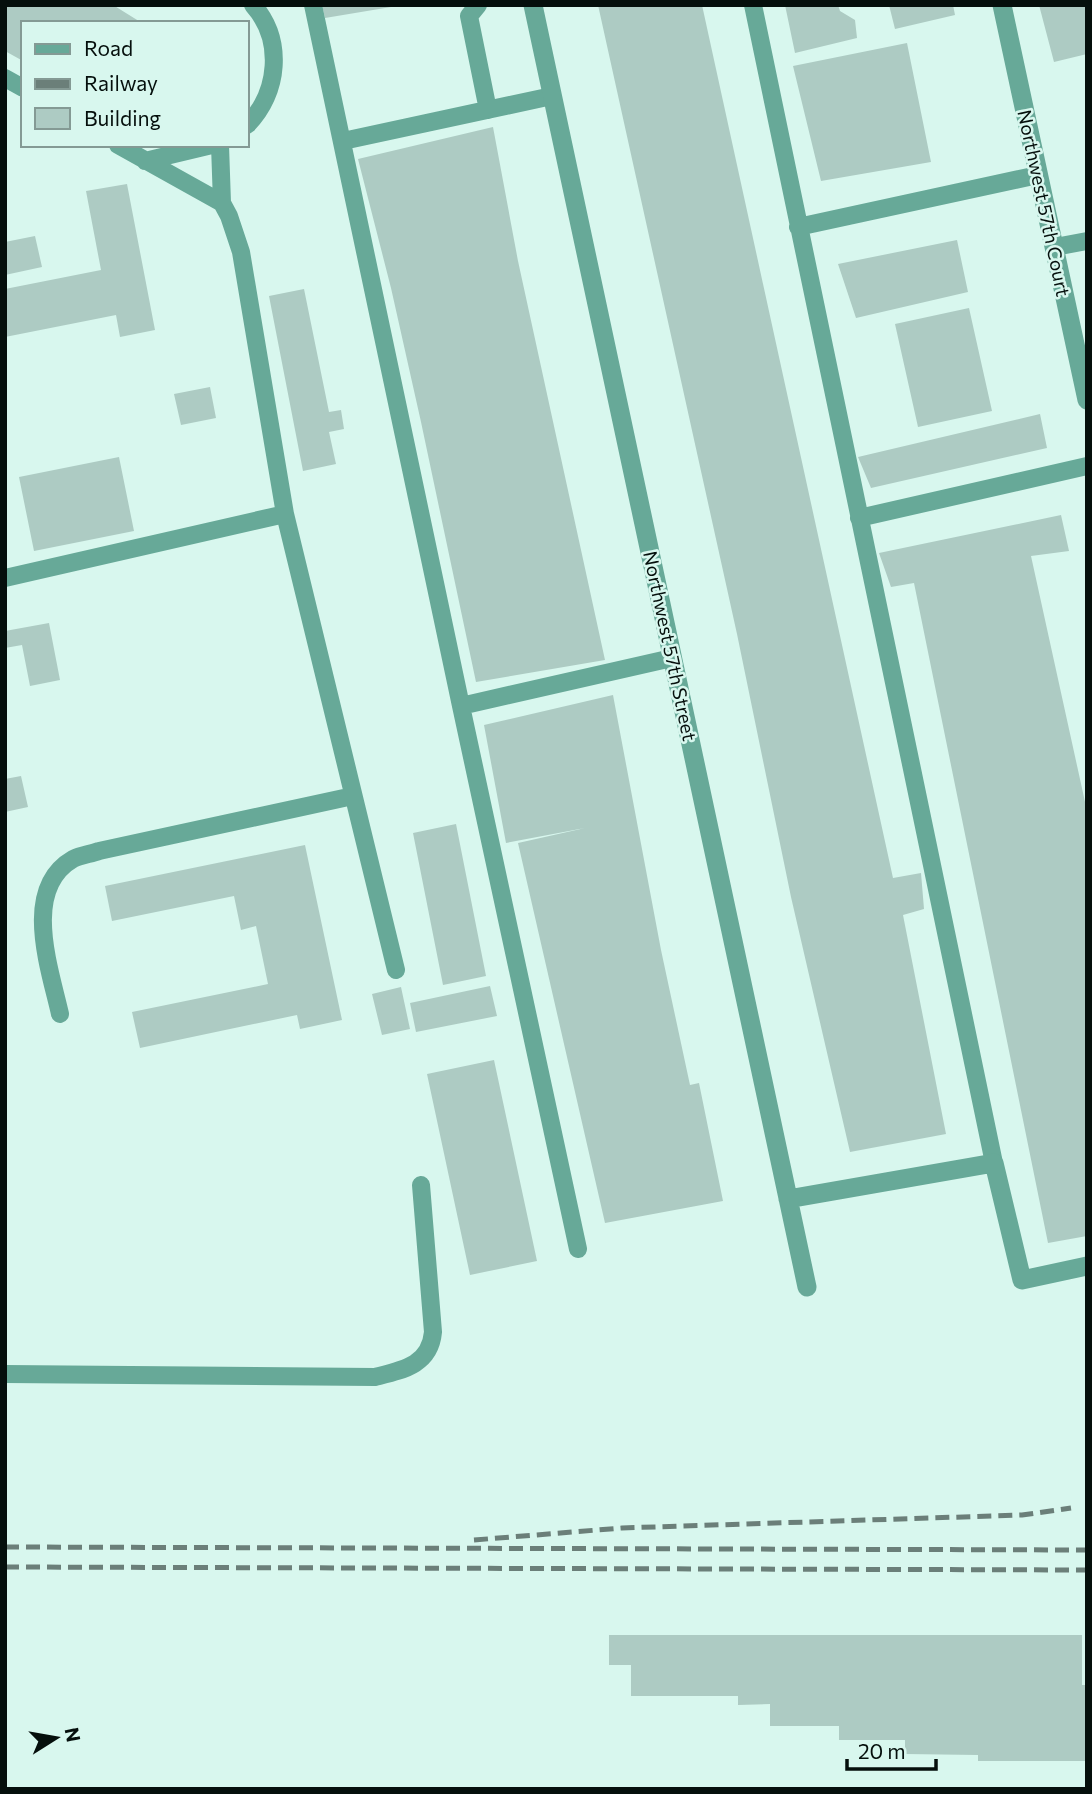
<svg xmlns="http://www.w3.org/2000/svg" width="1092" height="1794" font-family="Commissioner,sans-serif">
<rect width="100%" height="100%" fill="#d8f7ee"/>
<path fill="#adcbc3" d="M5 5H113L142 23H23V61L5 51Z
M322 5H391V7L325 18Z
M598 5H702L893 878 921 873 924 909 903 915 946 1134 850 1152 791 897 737 634Z
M785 5H838L840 11 855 20 857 38 795 53Z
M889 5H953L955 15 895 29Z
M1039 5H1087V54L1054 62Z
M907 43 931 162 821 181 793 66Z
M493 127 518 261 605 660 476 682 421 422 391 288 358 159Z
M127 184 155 330 120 337 116 315 5 337V289L101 270 86 191Z
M35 236 42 267 5 275V242Z
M957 240 968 292 856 318 838 264Z
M304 289 329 412 341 410 344 429 329 432 336 464 303 471 269 296Z
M969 308 992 411 918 427 895 324Z
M210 387 216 418 181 425 174 394Z
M1040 414 1047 448 871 488 858 457Z
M119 457 134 531 34 551 19 477Z
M1061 515 1069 551 1031 556 1087 811V1236L1048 1243 914 583 891 587 879 553Z
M49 623 60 680 30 686 22 645 5 648V631Z
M613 695 661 950 690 1085 699 1083 723 1201 605 1223 518 843 585 828 506 843 484 725Z
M21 776 28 807 5 812V779Z
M456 824 486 976 443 985 413 833Z
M305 845 342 1020 300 1029 297 1015 140 1048 132 1012 268 984 256 926 241 930 234 896 112 921 105 886Z
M490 986 497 1016 416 1032 410 1003Z
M401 987 410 1029 382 1035 372 994Z
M494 1060 537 1261 470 1275 427 1074Z
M609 1635H1082V1685H1087V1761H978V1755L905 1754V1740H839V1726H770V1704L738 1705V1696H631V1665H609Z"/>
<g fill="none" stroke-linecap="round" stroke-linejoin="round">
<path stroke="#67a998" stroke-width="18" d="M313 5 461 706 578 1249
M478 5 469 16 488 110
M753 5 994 1163
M5 78 23 88
M247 125C279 93 284 40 253 5
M343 141 552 96
M118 145 222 203 229 216 241 252 285 514
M220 145 222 203
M145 161 212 145
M798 227 1038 175
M1055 247 1087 241
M859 518 1087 466
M5 578 285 514 396 970
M461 706 672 658
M60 1014C50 969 21 889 73 859 81 855 91 854 99 851L353 796
M5 1374 375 1377C403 1370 430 1365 433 1332L421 1185"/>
<path stroke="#67a998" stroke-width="19" d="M533 5 807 1287
M1002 5 1087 400
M788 1199 994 1163 1022 1280 1087 1266"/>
<path stroke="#6b7f79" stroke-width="5" stroke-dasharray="14 7" stroke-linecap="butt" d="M474 1540 622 1528 1022 1515 1071 1508
M5 1547 1087 1550
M5 1567 1087 1570"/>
</g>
<g text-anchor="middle" stroke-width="5" stroke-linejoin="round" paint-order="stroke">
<g font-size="19" fill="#050f0c" stroke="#d8f7ee">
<text transform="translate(1044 203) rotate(78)" y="7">Northwest 57th Court</text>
<text transform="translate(670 646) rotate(78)" y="7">Northwest 57th Street</text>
</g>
</g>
<rect width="1092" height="1794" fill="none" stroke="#050f0c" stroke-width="14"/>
<rect x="21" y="21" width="228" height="126" fill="#d8f7ee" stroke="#849a94" stroke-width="2"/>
<rect x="35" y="44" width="35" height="10" fill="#67a998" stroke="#849a94" stroke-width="2"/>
<text x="84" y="56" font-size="21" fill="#050f0c">Road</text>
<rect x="35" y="79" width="35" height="10" fill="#6b7f79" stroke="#849a94" stroke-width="2"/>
<text x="84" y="91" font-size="21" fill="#050f0c">Railway</text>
<rect x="35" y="108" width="35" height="21" fill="#adcbc3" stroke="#849a94" stroke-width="2"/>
<text x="84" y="126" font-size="21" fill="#050f0c">Building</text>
<g transform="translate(56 1738) rotate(79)" stroke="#d8f7ee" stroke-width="5" paint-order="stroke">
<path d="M0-5L12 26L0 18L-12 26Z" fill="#050f0c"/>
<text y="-10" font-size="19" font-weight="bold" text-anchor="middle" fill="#050f0c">N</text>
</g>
<path d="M847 1759v10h89v-10" fill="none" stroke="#050f0c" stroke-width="3.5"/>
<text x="858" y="1759" font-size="21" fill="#050f0c" stroke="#d8f7ee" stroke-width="5" paint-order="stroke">20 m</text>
</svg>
